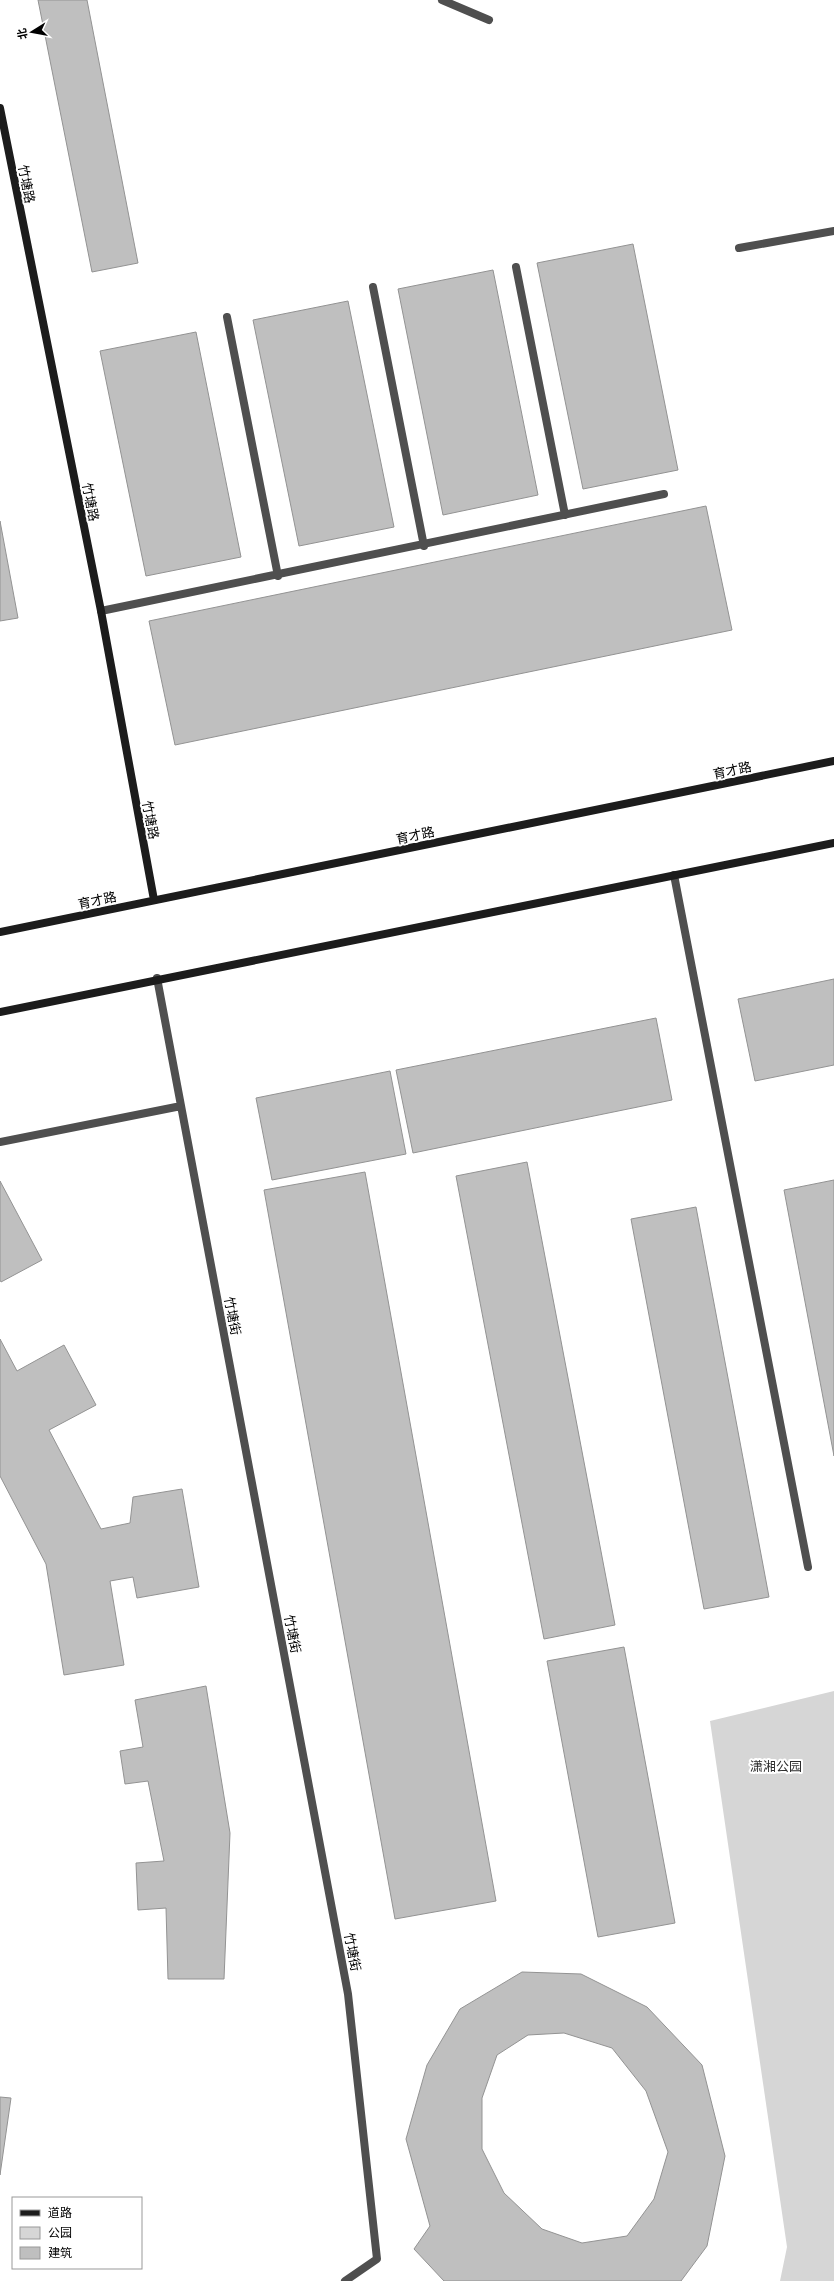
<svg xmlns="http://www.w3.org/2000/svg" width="834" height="2281" font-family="'Varela Round','Noto Sans SC',sans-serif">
<rect width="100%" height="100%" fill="#fff"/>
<path fill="#d6d6d6" d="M834 1691V2281H780L787 2247 710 1721Z"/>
<path fill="#bfbfbf" stroke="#939393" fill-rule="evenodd" d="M38 0H87L138 263 92 272Z
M633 244 678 470 583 489 537 263Z
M493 270 538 495 443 515 398 289Z
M348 301 394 527 299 546 253 320Z
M196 332 241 557 146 576 100 351Z
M706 506 732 630 175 745 149 621Z
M0 521 18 618 0 621Z
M834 979V1065L755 1081 738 999Z
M656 1018 672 1100 413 1153 396 1070Z
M390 1071 406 1154 272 1180 256 1098Z
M527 1162 615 1625 544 1639 456 1176Z
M365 1172 496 1901 395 1919 264 1190Z
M834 1180V1456L784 1190Z
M0 1181 42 1260 1 1282 0 1280Z
M696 1207 769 1597 704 1609 631 1219Z
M0 1339 17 1371 64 1345 96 1405 49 1430 101 1529 130 1523 133 1497 182 1489 199 1587 137 1598 133 1577 110 1581 124 1665 64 1675 46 1564 0 1476Z
M624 1647 675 1923 598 1937 547 1661Z
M206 1686 230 1833 224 1979H168L166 1908 138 1910 136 1863 164 1861 148 1781 125 1784 120 1751 143 1747 135 1700Z
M522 1972 581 1974 647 2007 702 2065 725 2156 707 2246 681 2281H444L414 2249 430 2226 406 2139 427 2065 460 2009ZM564 2033 612 2048 646 2091 668 2152 654 2199 627 2236 582 2243 542 2229 504 2193 482 2149V2098L497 2055 528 2035Z
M0 2097 11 2098 0 2175Z"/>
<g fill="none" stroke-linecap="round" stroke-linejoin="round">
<path stroke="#4f4f4f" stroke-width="8" d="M442 0 489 20
M739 248 834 231
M516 267 565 515
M373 287 424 546
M227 317 278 576
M101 611 664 494
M674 875 808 1567
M157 978 348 1994 377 2259 345 2281
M0 1142 181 1106"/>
<path stroke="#1c1c1c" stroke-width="8" d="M0 108 101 611 154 900
M0 932 834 761
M0 1012 834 843"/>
</g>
<g text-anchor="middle" stroke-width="4" stroke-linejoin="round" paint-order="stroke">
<g font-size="13" fill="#000" stroke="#fff">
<text transform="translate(27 184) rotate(79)" y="5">竹塘路</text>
<text transform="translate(91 502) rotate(79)" y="5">竹塘路</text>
<text transform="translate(732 770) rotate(-12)" y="5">育才路</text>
<text transform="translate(151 820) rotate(79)" y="5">竹塘路</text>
<text transform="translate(415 835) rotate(-12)" y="5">育才路</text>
<text transform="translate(97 900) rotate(-12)" y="5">育才路</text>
<text transform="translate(233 1316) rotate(79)" y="5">竹塘街</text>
<text transform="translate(293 1634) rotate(79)" y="5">竹塘街</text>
<text transform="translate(353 1952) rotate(79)" y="5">竹塘街</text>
</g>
<g font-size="13" fill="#2d2d2d" stroke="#fff">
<text x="776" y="1771">潇湘公园</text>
</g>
</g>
<rect x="12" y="2197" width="130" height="72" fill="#ffffff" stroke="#999999"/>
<rect x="20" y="2210" width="20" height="6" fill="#1c1c1c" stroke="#999999"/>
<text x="48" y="2217" font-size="12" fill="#000000">道路</text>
<rect x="20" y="2227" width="20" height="12" fill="#d6d6d6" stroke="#999999"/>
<text x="48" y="2237" font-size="12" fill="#000000">公园</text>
<rect x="20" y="2247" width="20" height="12" fill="#bfbfbf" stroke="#999999"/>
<text x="48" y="2257" font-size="12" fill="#000000">建筑</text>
<g transform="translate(32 32) rotate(259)" stroke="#ffffff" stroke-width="3" paint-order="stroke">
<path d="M0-3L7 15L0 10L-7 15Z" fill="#000000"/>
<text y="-6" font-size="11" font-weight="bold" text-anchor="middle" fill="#000000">北</text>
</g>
</svg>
